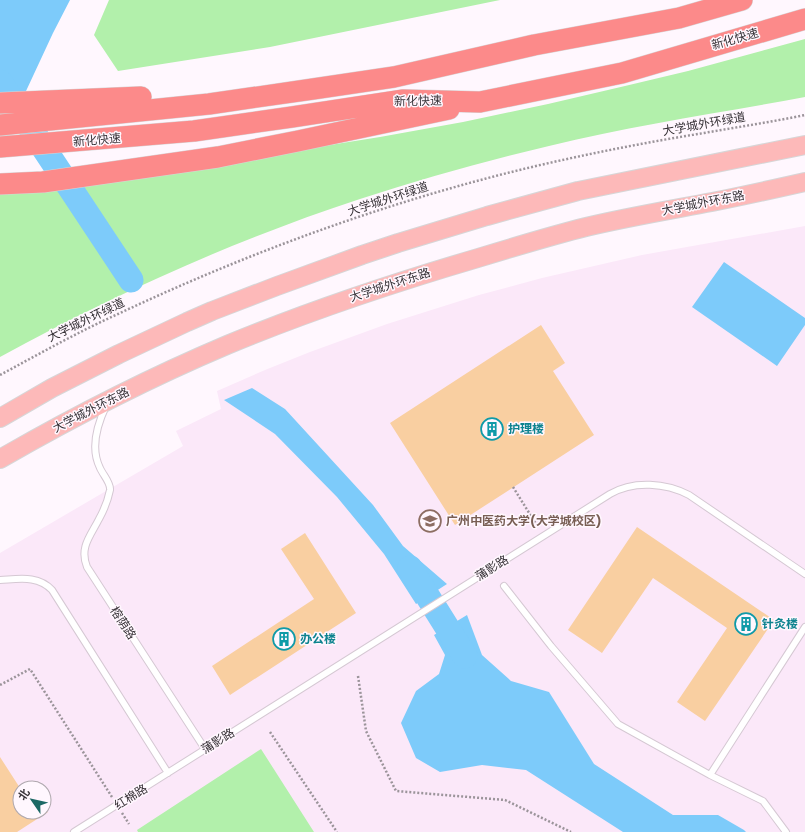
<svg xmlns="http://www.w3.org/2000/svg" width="805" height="832" font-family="Poppins,'Noto Sans SC',sans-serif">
<rect width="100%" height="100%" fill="#fff7fe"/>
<path fill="#fbe8f9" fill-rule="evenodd" d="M805 226V832H0V553L183 446 176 431 221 409 217 391 265 370 310 352 387 324 479 295 542 278 642 255ZM20 788H44V812H20Z"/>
<path fill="#b2f0ab" d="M109 0H500L270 47 118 71 94 35Z
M805 39V97C720 113 633 125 549 146 485 161 422 179 360 199 235 240 115 294 0 357V180L317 147 380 137 463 122 548 104 625 86 688 71Z
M261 749 314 832H138L137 830Z"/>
<path fill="#7dcbfa" d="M0 0H70L53 33 0 147Z
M724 262 805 318V325L777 366 692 307Z
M252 388 285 409 373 505 403 546 447 584 416 604 384 554 337 497 275 434 224 400Z
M467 615 482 655 511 681 549 692 594 764 673 815H718L744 830 746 832H623L526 770 482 765 440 772 416 758 401 723 416 691 439 674 445 655 434 635Z"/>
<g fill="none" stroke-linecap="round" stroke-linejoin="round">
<path stroke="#7dcbfa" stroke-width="25" d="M0 82 131 280
M410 568 465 656"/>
</g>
<path fill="#f9cfa1" d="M541 325 565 363 553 371 594 435 455 525 390 423Z
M637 527 774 620 705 721 677 702 727 628 653 578 602 653 568 630Z
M305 533 356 613 230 695 212 666 314 599 281 549Z
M0 757 20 788V812H48L17 832H0Z"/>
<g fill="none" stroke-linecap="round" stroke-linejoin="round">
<g stroke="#d5c8d3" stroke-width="8">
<path id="lane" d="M106 406C97 425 90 448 100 468 103 475 111 483 110 490 108 500 104 510 99 519 91 535 79 547 87 567L205 749
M0 580C19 579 38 575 52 590L168 773
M504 586 551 646 618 724 710 775
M74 832 610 494C634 480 666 483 689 495L805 574
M786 832 763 801 710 775 805 627"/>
</g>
<g stroke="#d7d6d7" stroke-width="20">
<path id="primary" d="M0 418 52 388 119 354 187 322 212 311 277 286 362 255 398 243 487 216 578 191 805 145
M0 459C73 417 149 378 227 345 309 311 393 283 478 258 514 247 550 236 586 227 628 217 670 210 712 202 743 196 774 189 805 182"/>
</g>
<g stroke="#d7d6d7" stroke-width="22">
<path id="highway" d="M0 103 141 97
M0 125 209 104 313 89 394 77 534 45 679 18 742 0
M0 147 194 131 292 117 403 100 480 102 622 73 805 19
M0 184 43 182 218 157 298 141 449 109"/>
</g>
<path stroke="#9b949a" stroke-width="2.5" stroke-dasharray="2 2" stroke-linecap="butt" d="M0 375C39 354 78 332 118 314 252 251 392 200 536 166 592 153 648 142 704 133 738 127 771 122 805 115
M513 487 536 524
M358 676 366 731 396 791 505 800 571 832
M0 685 30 669 112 797
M270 732 337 832
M122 813 129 824"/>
<use href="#lane" stroke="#fff" stroke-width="6"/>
<use href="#primary" stroke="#fdb9b9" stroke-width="18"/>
<use href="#highway" stroke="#fc8a8a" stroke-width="21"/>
</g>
<defs>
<g id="building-ring" transform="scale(1.15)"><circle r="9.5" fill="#fff7fe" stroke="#0f9aa8" stroke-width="1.5"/><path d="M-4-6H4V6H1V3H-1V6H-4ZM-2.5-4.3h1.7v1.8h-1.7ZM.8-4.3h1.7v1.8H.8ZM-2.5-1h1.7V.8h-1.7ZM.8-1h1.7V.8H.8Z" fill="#0f9aa8"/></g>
<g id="university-ring" transform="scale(1.15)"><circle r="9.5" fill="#fff7fe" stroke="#8d6e63" stroke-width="1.5"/><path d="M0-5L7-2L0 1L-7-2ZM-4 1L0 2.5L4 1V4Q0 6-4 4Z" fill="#8d6e63"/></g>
</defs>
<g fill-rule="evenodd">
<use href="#building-ring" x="492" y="429"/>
<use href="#university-ring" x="430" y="521"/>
<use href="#building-ring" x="746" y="624"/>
<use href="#building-ring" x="284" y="639"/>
</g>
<g text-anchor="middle" stroke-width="3" stroke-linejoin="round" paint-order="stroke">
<g font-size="12" fill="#373237" stroke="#fff7fe">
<text transform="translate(735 39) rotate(-16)" y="4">新化快速</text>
<text transform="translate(418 101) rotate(-1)" y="4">新化快速</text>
<text transform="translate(704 124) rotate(-10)" y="4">大学城外环绿道</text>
<text transform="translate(97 140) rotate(-5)" y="4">新化快速</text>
<text transform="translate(388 199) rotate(-18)" y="4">大学城外环绿道</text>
<text transform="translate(703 203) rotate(-11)" y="4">大学城外环东路</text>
<text transform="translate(390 285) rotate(-18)" y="4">大学城外环东路</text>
<text transform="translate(86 320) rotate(-26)" y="4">大学城外环绿道</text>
<text transform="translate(91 410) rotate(-27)" y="4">大学城外环东路</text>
<text transform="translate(492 568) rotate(-32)" y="4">蒲影路</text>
<text transform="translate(123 623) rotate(57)" y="4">榕荫路</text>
<text transform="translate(218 741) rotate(-32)" y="4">蒲影路</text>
<text transform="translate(131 797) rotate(-32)" y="4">红棉路</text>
</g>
<g font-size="12" font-weight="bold" fill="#0d838f" stroke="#fff7fe" text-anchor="start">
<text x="508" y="433">护理楼</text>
<text x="762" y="628">针灸楼</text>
<text x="300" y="643">办公楼</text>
</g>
<g font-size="12" font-weight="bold" fill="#785e54" stroke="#fff7fe" text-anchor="start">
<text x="446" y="525">广州中医药大学(大学城校区)</text>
</g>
</g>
<g transform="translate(32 800) rotate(304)"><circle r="19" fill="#fff7fe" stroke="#afa8ae"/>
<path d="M0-3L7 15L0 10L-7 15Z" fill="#1c6865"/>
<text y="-6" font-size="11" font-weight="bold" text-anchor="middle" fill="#373237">北</text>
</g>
</svg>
